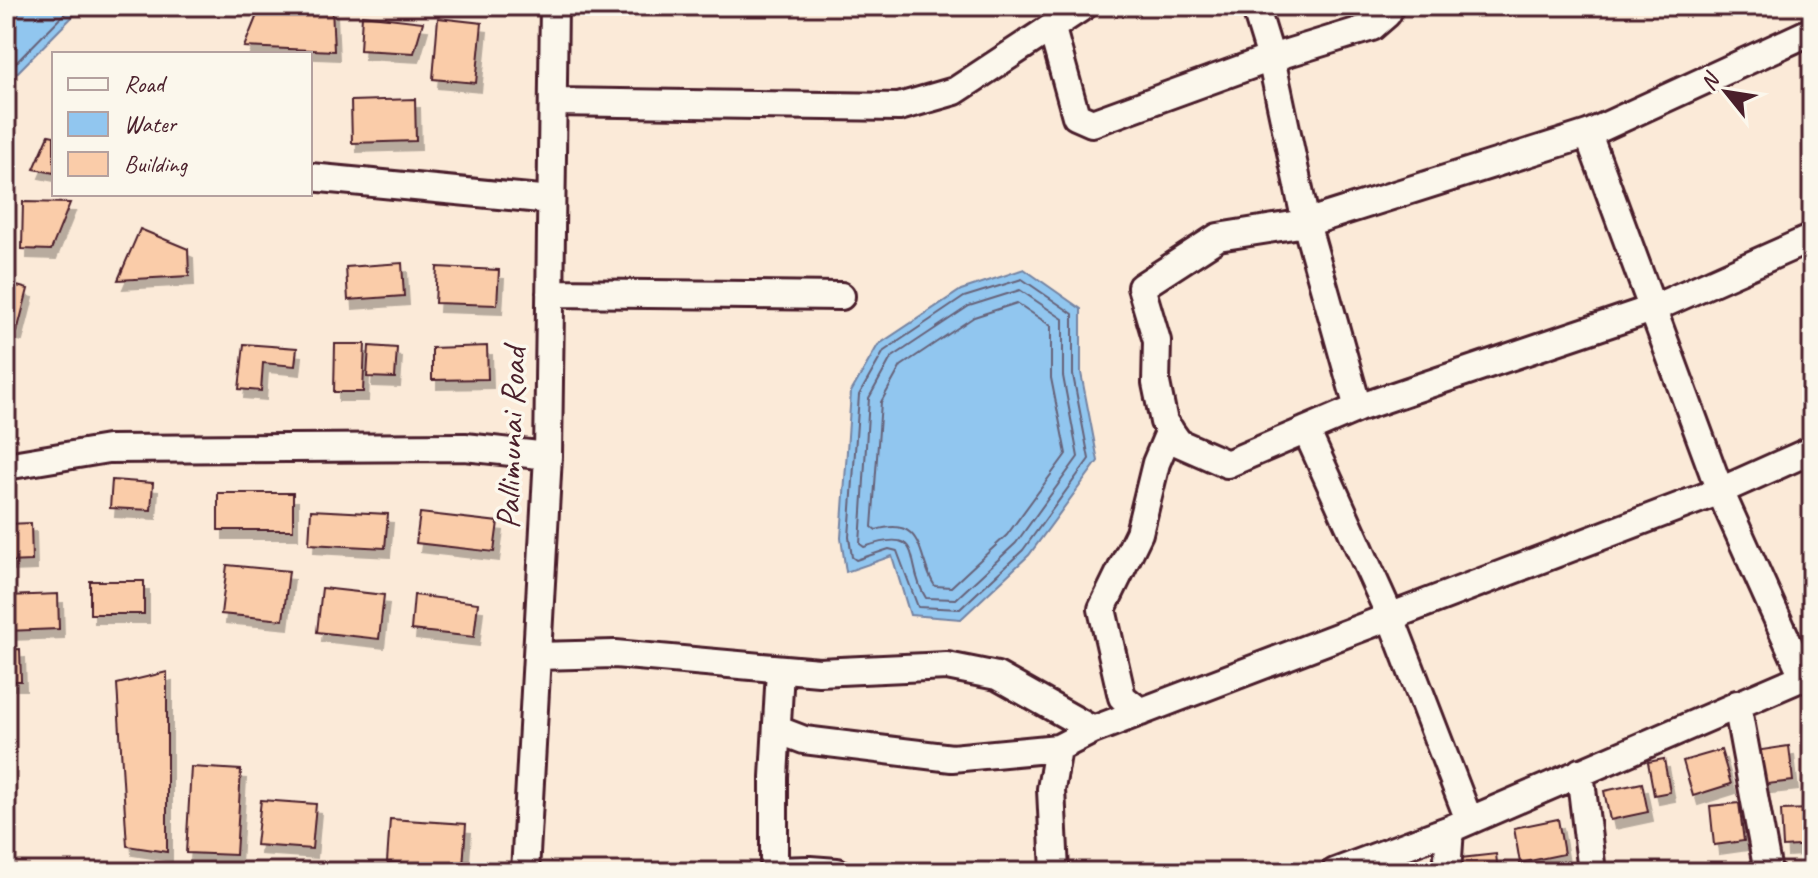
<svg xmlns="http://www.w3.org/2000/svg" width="1818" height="878" font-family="Caveat,sans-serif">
<defs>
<filter id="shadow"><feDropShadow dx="5" dy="9" stdDeviation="0" flood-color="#0004"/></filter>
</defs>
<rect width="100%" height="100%" fill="#fbead8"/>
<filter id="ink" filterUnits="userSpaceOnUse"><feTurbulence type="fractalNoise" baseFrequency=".0125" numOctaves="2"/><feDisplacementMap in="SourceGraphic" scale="16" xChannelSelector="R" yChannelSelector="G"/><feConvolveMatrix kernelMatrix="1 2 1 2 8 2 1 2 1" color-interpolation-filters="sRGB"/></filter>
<g filter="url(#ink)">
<path fill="#91c6ef" stroke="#7583a1" stroke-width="2" d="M6 6H83L6 84Z
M1024 269 1081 309V373L1098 461 1029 555 961 619 910 615 892 556 846 572 841 538 851 392 878 345 961 290Z"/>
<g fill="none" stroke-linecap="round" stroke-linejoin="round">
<path stroke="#666279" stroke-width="2" d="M6 73 72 6
M1022 279 1073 314V375L1089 459 1023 550 960 609 918 607 897 551 889 549 856 560 852 557 849 537 859 395 884 351 964 297Z
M1020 290 1063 319V376L1078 457 1016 543 956 599 926 598C903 563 928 525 864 547L860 544 869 398 891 358 969 306Z
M1017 303 1051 326V378L1066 454 1007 535 951 587 935 586C917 560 926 515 876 530L872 527 881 402 901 366 974 317Z"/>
</g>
<path fill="#facca9" stroke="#4a1f2b" stroke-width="2" filter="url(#shadow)" d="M332 7 334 51 244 47 259 10Z
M362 15 423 22 414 53 360 50Z
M438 18 482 23 476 83 433 79Z
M415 99 416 141 352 143 351 101Z
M49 135 54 136V173L34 169Z
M23 202 70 203 51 250 22 249Z
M140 229 188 249 189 276 118 280Z
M402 263 404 296 348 300 346 267Z
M437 267 499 270 497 305 435 303Z
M6 283 28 289 17 332 6 329Z
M244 344 297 348 295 366 263 363 261 391 239 389Z
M335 344H365L363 392H334Z
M369 346 397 348 395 378 367 377Z
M487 346 488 379 432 380V348Z
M112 480 153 483 151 510 110 508Z
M218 493H293V530H218Z
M311 510 388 514 385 548 309 544Z
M420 513 498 522 494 552 416 543Z
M31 523 32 561 6 562V524Z
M227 565 289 571 283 620 221 614Z
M90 581H144V614H90Z
M322 588 384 595 379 639 317 632Z
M58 594 59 629 6 631V596Z
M414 595 478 603 474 637 411 630Z
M20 649 21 681H6V650Z
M167 672V852L127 846 117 684Z
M1789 746 1793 781 1759 785 1755 751Z
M1721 750 1731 784 1693 796 1683 761Z
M1664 759 1670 792 1654 795 1648 762Z
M191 767 241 770 236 855 186 853Z
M1642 783 1648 812 1610 820 1604 791Z
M261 800 316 804 312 849 256 845Z
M1739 803 1744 841 1714 845 1710 806Z
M1812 809V845L1783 847 1781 810Z
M390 819 466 824 463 867 387 862Z
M1558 819 1564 854 1520 863 1514 828Z
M1496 854 1498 872H1462L1461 858Z
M1743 863 1744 872H1711V867Z"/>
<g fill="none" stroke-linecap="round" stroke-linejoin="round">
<g stroke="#4a1f2b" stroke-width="32">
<path id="minor" d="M1255 6 1271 58 1306 223 1358 408
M1052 29 1076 116 1092 123 1271 58 1372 27 1387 14 1390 6
M1812 31 1588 134 1306 223 1218 237 1141 287 1157 341 1156 383 1164 422 1179 443 1227 464 1358 408 1652 309 1812 238
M553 102 899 107 955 91 1084 6
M1588 134 1720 491 1803 676
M310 177 551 200
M550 293 841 296
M1306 430 1391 618 1469 820
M6 466 108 449 465 447 548 456
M537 656 615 654 819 672 947 666 997 676 1093 730
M1737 704 1768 872
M1141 712 1122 697 1102 609 1139 533 1156 463 1170 430
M778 730 804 740 952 758 1058 748
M1580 772 1592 872
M774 871 810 870 837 872
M525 872 548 456 554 6
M774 872V777L780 670
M1055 872 1051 789 1058 748 1093 730 1720 491 1812 450
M1335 872 1450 829 1812 673
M1447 872 1450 829"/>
</g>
<use href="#minor" stroke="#fbf7ec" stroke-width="26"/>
</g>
</g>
<g text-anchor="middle" stroke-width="7" stroke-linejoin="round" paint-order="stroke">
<g font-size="34" fill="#4a1f2b" stroke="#fbf7ec">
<text transform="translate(510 438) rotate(-88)" y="12">Pallimunai Road</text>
</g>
</g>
<rect width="1818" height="878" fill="none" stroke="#fbf7ec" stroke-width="32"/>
<rect x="16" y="16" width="1786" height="846" fill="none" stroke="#4a1f2b" stroke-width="3" filter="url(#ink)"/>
<rect x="52" y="52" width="260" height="144" fill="#fbf7ec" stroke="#b4a19f" stroke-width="2"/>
<rect x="68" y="78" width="40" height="12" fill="#fbf7ec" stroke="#b4a19f" stroke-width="2"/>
<text x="124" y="92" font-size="24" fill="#4a1f2b">Road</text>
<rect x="68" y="112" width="40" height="24" fill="#91c6ef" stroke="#b4a19f" stroke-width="2"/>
<text x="124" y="132" font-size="24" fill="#4a1f2b">Water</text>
<rect x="68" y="152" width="40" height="24" fill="#facca9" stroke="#b4a19f" stroke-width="2"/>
<text x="124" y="172" font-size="24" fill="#4a1f2b">Building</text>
<g transform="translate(1726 92) rotate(300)" stroke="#fbf7ec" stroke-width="6" paint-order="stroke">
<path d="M0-6L14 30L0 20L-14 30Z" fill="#4a1f2b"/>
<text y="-12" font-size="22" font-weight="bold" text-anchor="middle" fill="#4a1f2b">N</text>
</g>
</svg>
